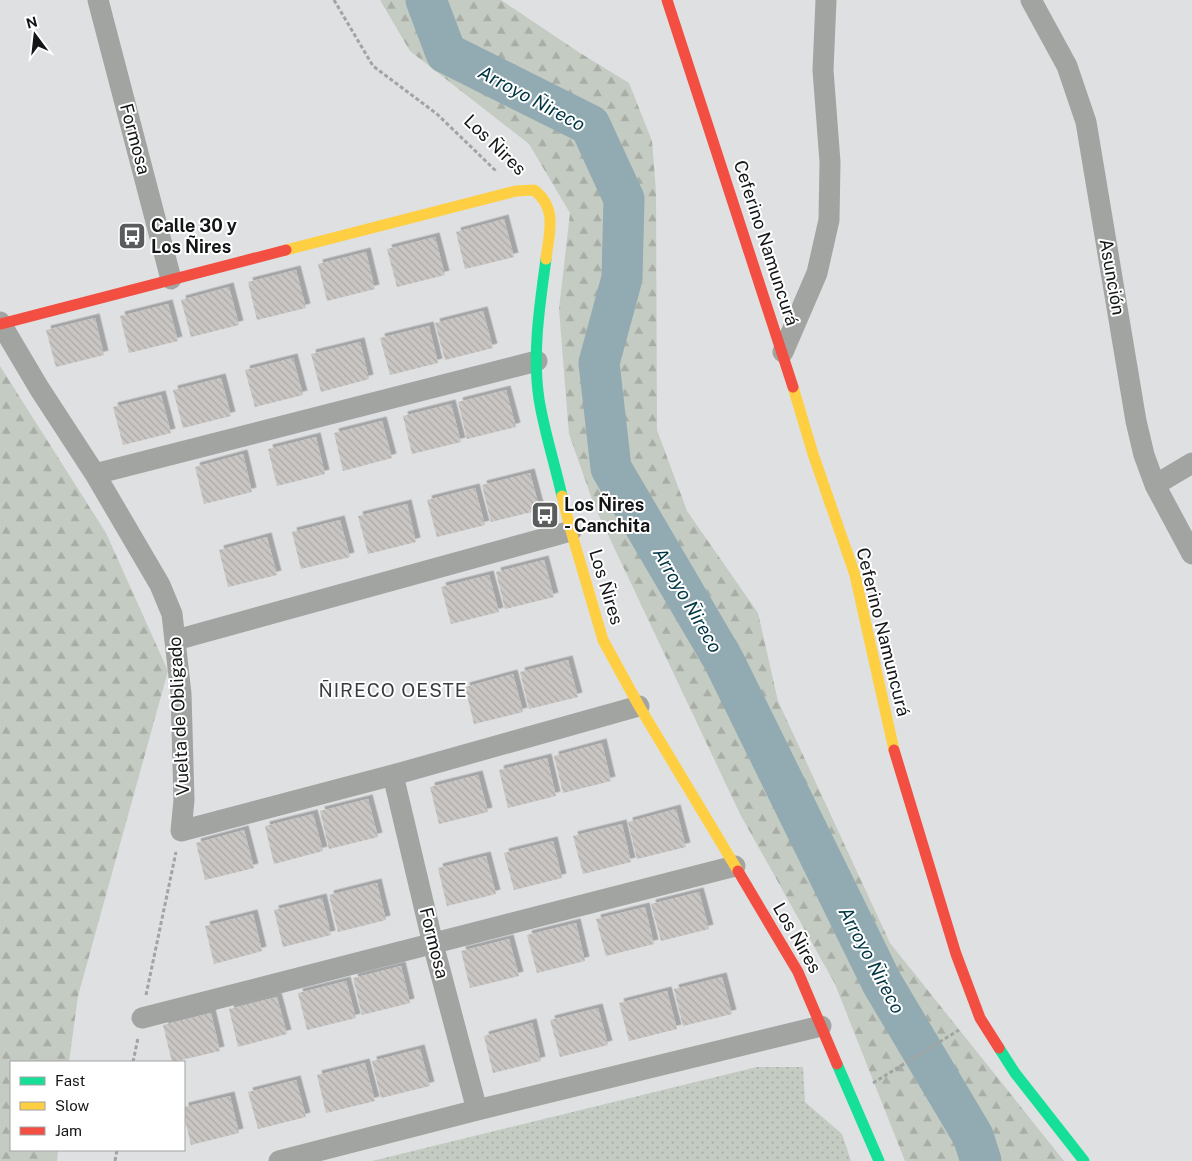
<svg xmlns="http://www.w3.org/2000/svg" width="1192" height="1161" font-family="'Public Sans',sans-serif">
<defs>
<pattern id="grass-dots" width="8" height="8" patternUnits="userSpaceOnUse" patternTransform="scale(1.25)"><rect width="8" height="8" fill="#c4cbc2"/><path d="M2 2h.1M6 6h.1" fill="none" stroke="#a8ada6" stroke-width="1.8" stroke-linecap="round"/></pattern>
<pattern id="forest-firs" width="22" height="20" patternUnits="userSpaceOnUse" patternTransform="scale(1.25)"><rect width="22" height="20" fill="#c4cbc2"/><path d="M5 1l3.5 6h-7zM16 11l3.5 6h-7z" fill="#a8ada6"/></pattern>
<pattern id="building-back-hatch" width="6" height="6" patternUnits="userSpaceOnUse" patternTransform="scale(1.25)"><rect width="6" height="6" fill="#c9c6c3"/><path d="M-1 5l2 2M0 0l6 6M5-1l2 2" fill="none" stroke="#aca9a7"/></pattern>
<filter id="shadow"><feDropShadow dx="4.5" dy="-4.5" stdDeviation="0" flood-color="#0004"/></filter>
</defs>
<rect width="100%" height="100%" fill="#dee0e2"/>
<path fill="url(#grass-dots)" d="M757 1067H803L805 1102 842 1134 851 1161H372Z"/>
<path fill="url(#forest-firs)" d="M380 0H501L580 53 629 83 652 141 656 192 657 430 687 511 758 613 778 701 890 943 1064 1161H905L835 984 740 814 594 505 569 434 559 309 570 213 529 144 410 51Z
M0 366 106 533 168 671 78 996 69 1062H11V1150H58L57 1161H0Z"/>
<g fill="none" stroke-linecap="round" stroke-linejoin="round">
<path stroke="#92abb2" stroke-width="41" d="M426 0 446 53 590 125 624 199 622 278 599 363 611 468 724 661 882 983 973 1136 981 1161"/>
</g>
<path fill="url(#building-back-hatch)" filter="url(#shadow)" d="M504 219 514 257 465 269 456 232Z
M435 237 445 275 397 287 387 249Z
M366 252 375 289 327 301 318 264Z
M296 270 306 308 257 320 248 282Z
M229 287 239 325 191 337 181 300Z
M168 304 178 341 129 353 120 316Z
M483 311 493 348 445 360 435 323Z
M95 318 104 355 56 367 46 330Z
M429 326 438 363 390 375 380 338Z
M360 342 369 379 321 392 311 354Z
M293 358 303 395 255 407 245 370Z
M221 378 231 416 183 428 173 390Z
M506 390 516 427 467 439 458 402Z
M161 395 171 433 123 445 113 407Z
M451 404 461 442 412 454 403 416Z
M382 421 392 458 343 471 334 433Z
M316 437 325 474 277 486 268 449Z
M243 454 252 492 204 504 195 467Z
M530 473 540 510 491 522 482 485Z
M475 488 485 525 437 537 427 500Z
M407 504 416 542 368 554 358 516Z
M340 520 350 557 301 569 292 532Z
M267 537 277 575 228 587 219 550Z
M544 560 554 597 505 609 496 572Z
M489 575 499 612 451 624 441 587Z
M568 660 578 697 529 709 520 672Z
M513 674 523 712 474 724 465 687Z
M602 743 611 781 563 793 554 756Z
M547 758 556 796 508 808 499 770Z
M478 775 488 812 439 824 430 787Z
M368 799 378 837 329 849 320 811Z
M676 809 686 847 637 859 628 822Z
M313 814 323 851 274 864 265 826Z
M622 824 631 862 583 874 573 836Z
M244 830 254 868 205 880 196 843Z
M553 841 562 878 514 890 504 853Z
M486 856 496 894 447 906 438 868Z
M377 883 386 920 338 932 329 895Z
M699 892 709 929 661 941 651 904Z
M322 898 331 935 283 947 274 910Z
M645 907 654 944 606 956 596 919Z
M253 914 262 951 214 964 205 926Z
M576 923 585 961 537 973 527 935Z
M509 939 519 976 470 988 461 951Z
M401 966 410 1003 362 1015 353 978Z
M722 977 732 1014 683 1026 674 989Z
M346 981 356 1018 307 1030 298 993Z
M667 991 677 1029 629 1041 619 1003Z
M277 997 287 1034 238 1047 229 1009Z
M598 1008 608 1045 560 1057 550 1020Z
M211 1013 220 1051 172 1062 163 1025Z
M532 1023 541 1061 493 1073 484 1036Z
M420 1049 430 1086 381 1098 372 1061Z
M365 1063 375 1101 326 1113 317 1075Z
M296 1080 306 1117 258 1129 248 1092Z
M230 1096 239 1133 191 1145 184 1115V1107Z"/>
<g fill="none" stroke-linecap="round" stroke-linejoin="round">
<path stroke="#a1a4a2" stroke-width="3" stroke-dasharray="4 2.5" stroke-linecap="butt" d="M334 0 373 66 437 114 496 171
M146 995 176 852
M133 1062 138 1038
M873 1083 959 1030
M115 1161 117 1150"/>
<path stroke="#a1a4a1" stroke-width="21" d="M98 0 171 279
M1031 0 1067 66 1086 122 1136 421 1144 455 1155 485 1192 554
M0 322 39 388 95 474 160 585 172 614 181 694 184 800 181 831 393 775 639 706
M783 352 817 273 829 220 830 162 823 70 826 0
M95 474 537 361
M1155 485 1192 463
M176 640 571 531
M393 775 433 944 477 1110
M142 1018 735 866
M279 1161 477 1110 821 1026"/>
<path stroke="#16e098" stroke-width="11" d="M546 259C540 304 532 353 539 399 544 431 555 464 562 496
M999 1048 1015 1073 1084 1161
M837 1064 879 1161"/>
<path stroke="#ffcf43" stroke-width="11" d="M286 250 516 191 534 190C558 208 549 233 546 259
M793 387 813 454 855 575 894 750
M562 496 571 531 603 640 639 706 738 871"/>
<path stroke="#f24e42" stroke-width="11" d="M667 0 793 387
M1 324 286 250
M894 750 956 954 980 1018 999 1048
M738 871 798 972 837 1064"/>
</g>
<defs>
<g id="bus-square" transform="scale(1.4375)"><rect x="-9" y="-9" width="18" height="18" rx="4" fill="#5b5c5d" stroke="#fff"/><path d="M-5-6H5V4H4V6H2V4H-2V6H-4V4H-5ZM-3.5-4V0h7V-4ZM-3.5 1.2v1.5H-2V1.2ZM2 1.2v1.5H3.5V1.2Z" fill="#fff"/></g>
</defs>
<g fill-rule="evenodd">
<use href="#bus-square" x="132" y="236"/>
<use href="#bus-square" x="545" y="515"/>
</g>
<g text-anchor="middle" stroke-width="4" stroke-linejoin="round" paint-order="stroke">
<g font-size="18" fill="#141516" stroke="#fff">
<text transform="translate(135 139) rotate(75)" y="6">Formosa</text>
<text transform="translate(495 145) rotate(44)" y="6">Los Ñires</text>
<text transform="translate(766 243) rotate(72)" y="6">Ceferino Namuncurá</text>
<text transform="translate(1112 277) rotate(80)" y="6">Asunción</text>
<text transform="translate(606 587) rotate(73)" y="6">Los Ñires</text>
<text transform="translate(883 632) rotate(76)" y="6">Ceferino Namuncurá</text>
<text transform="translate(179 716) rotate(-93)" y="6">Vuelta de Obligado</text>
<text transform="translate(797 938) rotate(60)" y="6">Los Ñires</text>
<text transform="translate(434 943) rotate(76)" y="6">Formosa</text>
</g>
<g font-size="18" font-weight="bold" fill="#141516" stroke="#fff" text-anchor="start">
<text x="151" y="232">Calle 30 y<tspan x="151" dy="21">Los Ñires</tspan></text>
<text x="564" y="511">Los Ñires<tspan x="564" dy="21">- Canchita</tspan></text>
</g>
<g font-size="19" font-style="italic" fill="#003643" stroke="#fff">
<text transform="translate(532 98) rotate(28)" y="7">Arroyo Ñireco</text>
<text transform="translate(688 600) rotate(60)" y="7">Arroyo Ñireco</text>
<text transform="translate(872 960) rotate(62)" y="7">Arroyo Ñireco</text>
</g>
<g font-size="19" letter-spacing="1" fill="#393c40" stroke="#fff">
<text x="393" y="697">ÑIRECO OESTE</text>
</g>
</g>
<rect x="10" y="1061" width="175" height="90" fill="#ffffff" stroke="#a1a1a2"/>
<rect x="20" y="1077" width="25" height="8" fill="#16e098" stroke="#a1a1a2"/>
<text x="55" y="1086" font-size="15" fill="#141516">Fast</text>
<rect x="20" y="1102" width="25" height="8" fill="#ffcf43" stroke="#a1a1a2"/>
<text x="55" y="1111" font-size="15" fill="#141516">Slow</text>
<rect x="20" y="1127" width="25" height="8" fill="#f24e42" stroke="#a1a1a2"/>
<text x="55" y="1136" font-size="15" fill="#141516">Jam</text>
<g transform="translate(35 35) rotate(345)" stroke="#ffffff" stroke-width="4" paint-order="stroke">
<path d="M0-4L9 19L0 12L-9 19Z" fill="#141516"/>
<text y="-8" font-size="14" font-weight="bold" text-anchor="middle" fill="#141516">N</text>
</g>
</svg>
